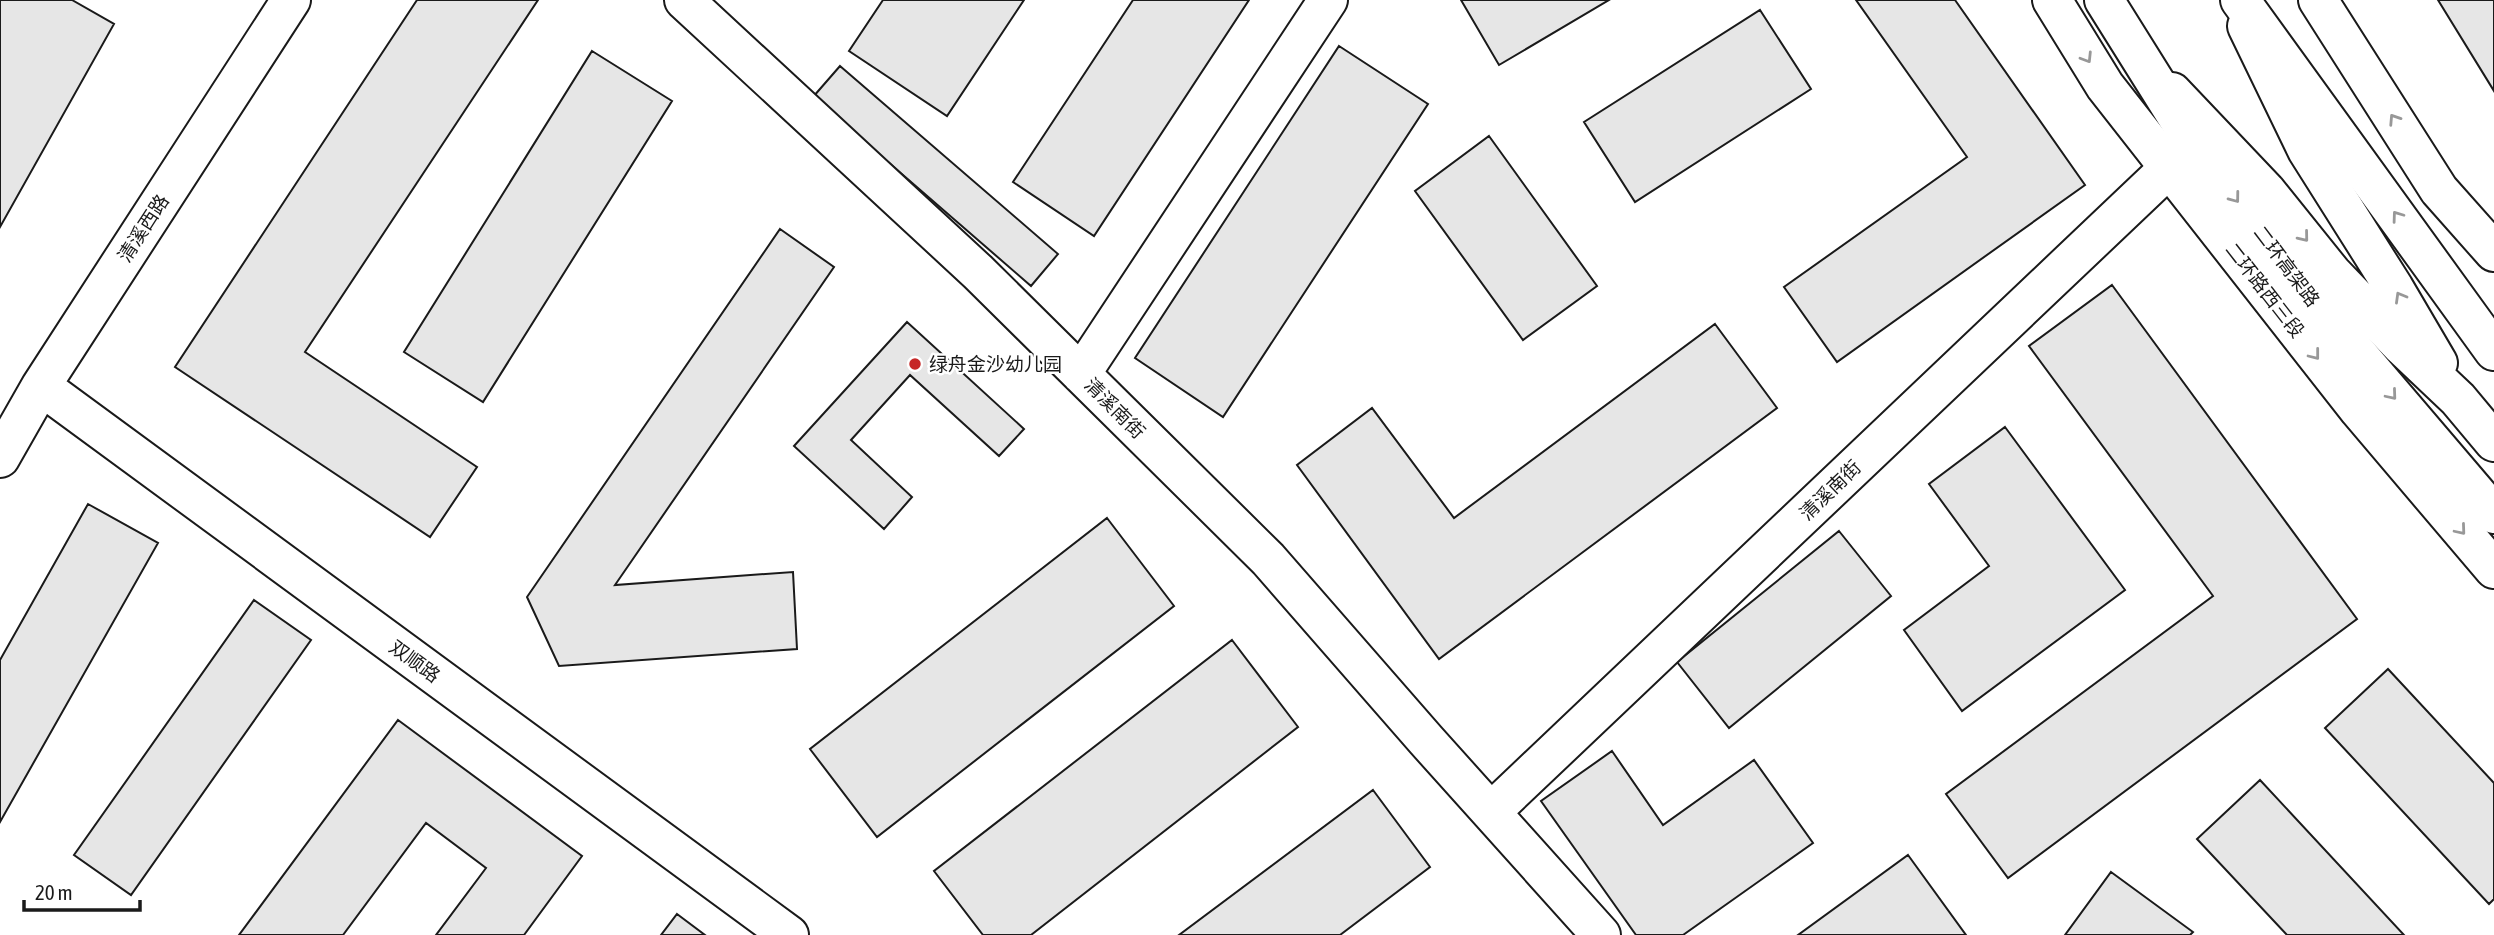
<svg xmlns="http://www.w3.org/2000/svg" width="2494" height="935" font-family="'Asap Condensed','Noto Sans SC',sans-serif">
<rect width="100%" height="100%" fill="#fff"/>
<path fill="#e6e6e6" stroke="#1a1a1a" stroke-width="2" d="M0 0H72L114 24 0 227Z
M417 0H538L305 352 477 467 430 537 175 367Z
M883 0H1024L947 116 849 51Z
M1133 0H1249L1094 236 1013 182Z
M1461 0H1609L1499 65Z
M1856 0H1955L2085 185 1837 362 1784 287 1967 157Z
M2438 0H2494V91Z
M1760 10 1811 89 1635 202 1584 122Z
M1339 46 1428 104 1223 417 1135 358Z
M592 51 672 101 483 402 404 352Z
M840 66 1058 254 1031 286 813 97Z
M1489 136 1597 286 1523 340 1415 191Z
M780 229 834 267 615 585 793 572 797 649 559 666 527 597Z
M2112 285 2357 619 2008 878 1946 794 2213 596 2029 346Z
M907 322 1024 429 999 456 910 375 851 440 912 497 884 529 794 446Z
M1715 324 1777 408 1439 659 1297 465 1372 408 1454 518Z
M2005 427 2125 590 1962 711 1904 630 1989 566 1929 484Z
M88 504 158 543 0 822V660Z
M1107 518 1174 606 877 837 810 749Z
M1839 531 1891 596 1729 728 1677 662Z
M254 600 311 640 131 895 74 855Z
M1232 640 1298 727 1031 935H983L934 871Z
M2388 669 2494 783V899L2489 904 2325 728Z
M398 720 582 856 524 935H436L486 868 426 823 343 935H239Z
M1612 751 1663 825 1754 760 1813 843 1683 935H1636L1541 801Z
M2260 780 2404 935H2287L2197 839Z
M1373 790 1430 867 1340 935H1179Z
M1908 855 1966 935H1798Z
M2111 872 2193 932 2190 935H2065Z
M677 914 705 935H661Z"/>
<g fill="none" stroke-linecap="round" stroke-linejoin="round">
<g stroke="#1a1a1a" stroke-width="42">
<path id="minor" d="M684 0 978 272 1268 559 1426 740 1601 935
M2247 26 2307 150 2394 288 2438 363
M2172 92 2266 191 2332 273 2402 346 2458 399 2494 442
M1081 374 1328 0
M41 386 789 935
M0 458 41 386 291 0
M1491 812 2169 168"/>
</g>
<g stroke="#1a1a1a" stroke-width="42">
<path id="major" d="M2052 0 2105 86 2359 410 2494 569
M2318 0 2439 190 2494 252"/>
</g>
<g stroke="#1a1a1a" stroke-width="42">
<path id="highway" d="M2104 0 2194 144 2321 311 2494 514
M2240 0 2494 351"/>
</g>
<use href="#minor" stroke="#fff" stroke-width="38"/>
<use href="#major" stroke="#fff" stroke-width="38"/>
<use href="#highway" stroke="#fff" stroke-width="38"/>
</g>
<defs><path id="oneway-chevron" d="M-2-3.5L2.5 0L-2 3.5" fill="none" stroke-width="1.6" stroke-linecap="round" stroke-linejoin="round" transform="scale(1.75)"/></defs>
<g stroke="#989898">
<use href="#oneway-chevron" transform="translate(2087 58) rotate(58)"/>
<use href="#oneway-chevron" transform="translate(2394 119) rotate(-123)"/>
<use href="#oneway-chevron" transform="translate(2235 198) rotate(53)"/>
<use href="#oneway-chevron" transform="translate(2397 216) rotate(-126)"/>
<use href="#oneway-chevron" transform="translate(2304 237) rotate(51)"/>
<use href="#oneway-chevron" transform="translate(2400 297) rotate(-120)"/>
<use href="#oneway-chevron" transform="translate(2315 355) rotate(52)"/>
<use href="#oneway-chevron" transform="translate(2392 395) rotate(50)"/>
<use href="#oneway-chevron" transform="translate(2461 530) rotate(50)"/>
</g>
<circle fill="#c62828" stroke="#fff" stroke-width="2.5" cx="915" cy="364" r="7"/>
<g text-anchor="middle" stroke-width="5" stroke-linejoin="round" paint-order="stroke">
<g font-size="19" fill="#1a1a1a" stroke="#fff">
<text transform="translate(143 228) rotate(-57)" y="7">清溪西路</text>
<text transform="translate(2287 266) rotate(53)" y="7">二环高架路</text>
<text transform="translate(2265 290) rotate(52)" y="7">二环路西三段</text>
<text transform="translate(1115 408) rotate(45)" y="7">清溪南街</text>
<text transform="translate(1830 490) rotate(-44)" y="7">清溪南街</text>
<text transform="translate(415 661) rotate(36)" y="7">双顺路</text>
</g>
<g font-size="19" fill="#1a1a1a" stroke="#fff" text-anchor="start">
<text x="929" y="371">绿舟金沙幼儿园</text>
</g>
</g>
<path d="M24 900v10h116v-10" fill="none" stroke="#1a1a1a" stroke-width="3.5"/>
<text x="35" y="900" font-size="21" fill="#1a1a1a" stroke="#ffffff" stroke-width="5" paint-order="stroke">20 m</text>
</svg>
